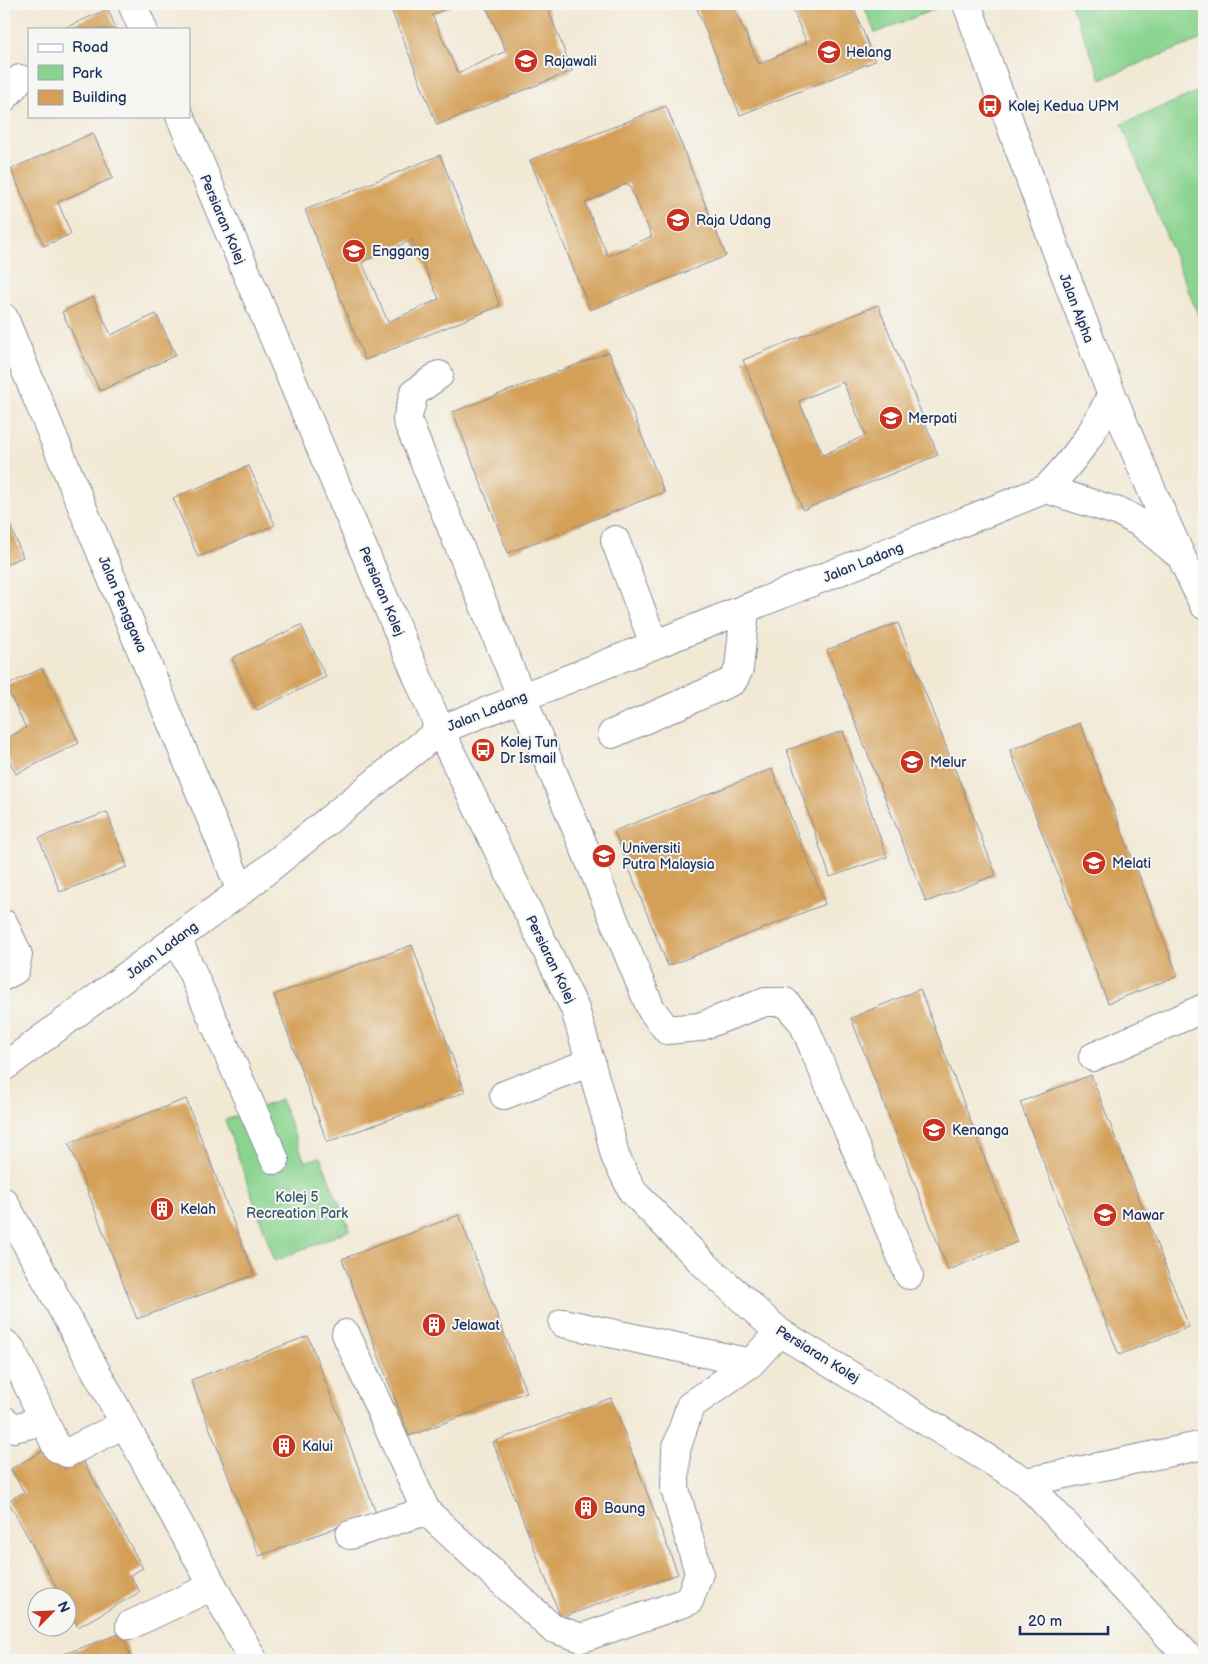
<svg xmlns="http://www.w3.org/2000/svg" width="1208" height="1664" font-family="'Balsamiq Sans',sans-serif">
<rect width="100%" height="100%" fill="#f6f6f2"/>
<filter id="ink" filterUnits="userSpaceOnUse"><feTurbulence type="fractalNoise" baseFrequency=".02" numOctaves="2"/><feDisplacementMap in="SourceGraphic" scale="10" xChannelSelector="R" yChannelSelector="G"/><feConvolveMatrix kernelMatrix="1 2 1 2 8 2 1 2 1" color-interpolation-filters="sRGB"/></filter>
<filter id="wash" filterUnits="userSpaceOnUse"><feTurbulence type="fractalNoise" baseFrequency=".0096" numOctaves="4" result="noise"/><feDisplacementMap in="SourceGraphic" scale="20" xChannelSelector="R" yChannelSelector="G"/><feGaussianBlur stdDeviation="1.12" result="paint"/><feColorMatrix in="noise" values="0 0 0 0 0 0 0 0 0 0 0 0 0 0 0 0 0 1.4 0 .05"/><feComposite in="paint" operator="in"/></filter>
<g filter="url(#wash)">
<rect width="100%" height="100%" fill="#f2e9d5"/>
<path fill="#8bd490" stroke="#538277" d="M863 4H937L938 8 875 33Z
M1071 4H1204V38L1101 79Z
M1204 89V330L1122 124Z
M281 1100 305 1162 320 1157 350 1230 275 1261 225 1120Z"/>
<g id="blocks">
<path fill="#d4a059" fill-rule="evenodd" d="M389 4H457L432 15 458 73 506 51 485 4H546L572 71 437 125Z
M695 4H738L733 6 759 64 807 43 790 4H852L875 61 740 115Z
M108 9 116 29H62Z
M666 106 726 256 590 310 530 160ZM628 183 652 236 608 256 585 203Z
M93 133 113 178 58 202 71 234 44 246 11 169Z
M440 155 500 306 365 360 305 210ZM412 240 439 299 388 322 362 262Z
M93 297 111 335 156 314 176 355 100 391 62 312Z
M878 305 938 455 803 510 743 360ZM843 382 866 435 823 455 799 401Z
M609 352 664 492 508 553 453 412Z
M249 466 275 525 198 557 173 498Z
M10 525 23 557 4 565V528Z
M898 623 996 875 926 902 827 650Z
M301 625 326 677 257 710 232 658Z
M42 668 79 743 16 774 4 750V740L26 728 6 686Z
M1080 723 1178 976 1108 1003 1010 750Z
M843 731 887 857 830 877 787 750Z
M772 769 825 904 668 966 614 831Z
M107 812 127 867 60 892 39 838Z
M412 945 465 1092 327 1142 274 995Z
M920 989 1017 1242 948 1270 851 1018Z
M1091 1075 1189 1327 1119 1355 1020 1102Z
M186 1099 254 1275 137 1319 69 1143Z
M459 1215 526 1392 409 1436 342 1259Z
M308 1336 376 1513 259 1556 191 1380Z
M611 1398 678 1574 561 1618 493 1442Z
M51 1446 64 1469 82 1459 143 1568 130 1575 140 1592 78 1627 68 1608V1596H61L8 1501 24 1492 11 1469Z
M122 1633 132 1660H53V1658Z"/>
</g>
</g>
<g filter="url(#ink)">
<use href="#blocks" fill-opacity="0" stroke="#868c9a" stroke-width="1"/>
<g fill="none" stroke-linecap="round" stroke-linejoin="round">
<g stroke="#868c9a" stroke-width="30">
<path id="minor" d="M132 4 143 29
M967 4C1040 206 1110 410 1204 605
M4 98 20 79
M180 116 440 730 575 1009 605 1113 615 1156 633 1192 705 1265 779 1332 1026 1482 1204 1445
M4 318 241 891
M439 375 414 393 407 420 651 1009 667 1030 699 1027 765 1002H785L803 1023 909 1275
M1046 489 1122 513 1142 524 1177 553
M615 540 654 644
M612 734 733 681 739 669 745 609
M4 924 18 955 15 970 4 976
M177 938 275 1160
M1093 1057 1204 1008
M4 1067 241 891 440 730 1046 489C1074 460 1095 432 1111 395
M504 1095 591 1062
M4 1202 253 1660
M563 1323 751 1363 779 1332
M346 1334 426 1511 552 1628 582 1638 689 1601 699 1573 675 1489 676 1450 690 1406 751 1363
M4 1343 11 1349 57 1448 67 1453 124 1424
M4 1420 13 1428 44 1421
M1026 1482 1191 1660
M350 1535 426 1511
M130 1625 213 1586"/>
</g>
<use href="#minor" stroke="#fff" stroke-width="28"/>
</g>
</g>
<defs>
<g id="university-disc" transform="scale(1.25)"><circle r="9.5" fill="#c8321e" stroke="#f6f6f2"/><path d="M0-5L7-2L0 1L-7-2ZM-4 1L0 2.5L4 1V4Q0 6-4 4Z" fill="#fff"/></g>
<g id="bus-disc" transform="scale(1.25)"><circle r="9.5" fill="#c8321e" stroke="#f6f6f2"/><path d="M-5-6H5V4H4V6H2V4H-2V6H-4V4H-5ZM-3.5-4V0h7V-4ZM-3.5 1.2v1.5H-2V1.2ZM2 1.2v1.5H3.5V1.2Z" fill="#fff"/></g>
<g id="building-disc" transform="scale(1.25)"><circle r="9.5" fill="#c8321e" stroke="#f6f6f2"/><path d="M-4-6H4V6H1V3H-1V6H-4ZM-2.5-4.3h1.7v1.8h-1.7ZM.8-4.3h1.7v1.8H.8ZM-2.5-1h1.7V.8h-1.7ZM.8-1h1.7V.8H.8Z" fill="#fff"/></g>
</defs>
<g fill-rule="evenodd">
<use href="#university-disc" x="829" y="52"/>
<use href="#university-disc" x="526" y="61"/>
<use href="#bus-disc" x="990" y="106"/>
<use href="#university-disc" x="678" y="220"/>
<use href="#university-disc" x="354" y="251"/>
<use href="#university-disc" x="891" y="418"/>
<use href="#bus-disc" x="483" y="750"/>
<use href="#university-disc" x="912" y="762"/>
<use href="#university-disc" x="604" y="856"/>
<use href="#university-disc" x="1094" y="863"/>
<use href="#university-disc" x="934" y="1130"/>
<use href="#building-disc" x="162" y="1209"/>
<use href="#university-disc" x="1105" y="1215"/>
<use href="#building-disc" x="434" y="1325"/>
<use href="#building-disc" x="284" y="1446"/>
<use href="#building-disc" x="586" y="1508"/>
</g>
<g text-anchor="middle" stroke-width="4" stroke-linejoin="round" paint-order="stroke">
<g font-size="14" fill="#1b2f5e" stroke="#f6f6f2" text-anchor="start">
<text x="846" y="57">Helang</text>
<text x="544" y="66">Rajawali</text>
<text x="1008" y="111">Kolej Kedua UPM</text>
<text x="696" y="225">Raja Udang</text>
<text x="372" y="256">Enggang</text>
<text x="908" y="423">Merpati</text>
<text x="500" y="747">Kolej Tun<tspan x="500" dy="16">Dr Ismail</tspan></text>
<text x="930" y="767">Melur</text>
<text x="622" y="853">Universiti<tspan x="622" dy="16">Putra Malaysia</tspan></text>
<text x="1112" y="868">Melati</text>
<text x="952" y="1135">Kenanga</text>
<text x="180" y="1214">Kelah</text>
<text x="1122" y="1220">Mawar</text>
<text x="452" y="1330">Jelawat</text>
<text x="302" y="1451">Kalui</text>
<text x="604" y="1513">Baung</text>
</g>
<g font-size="14" fill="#1b2f5e" stroke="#f6f6f2">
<text transform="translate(223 219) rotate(67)" y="5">Persiaran Kolej</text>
<text transform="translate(1077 308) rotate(69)" y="5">Jalan Alpha</text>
<text transform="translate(863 562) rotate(-22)" y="5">Jalan Ladang</text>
<text transform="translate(382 591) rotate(67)" y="5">Persiaran Kolej</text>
<text transform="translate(123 604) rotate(67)" y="5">Jalan Penggawa</text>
<text transform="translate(487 711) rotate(-22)" y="5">Jalan Ladang</text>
<text transform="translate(162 950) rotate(-37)" y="5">Jalan Ladang</text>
<text transform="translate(551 959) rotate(64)" y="5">Persiaran Kolej</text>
<text transform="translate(818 1354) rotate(32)" y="5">Persiaran Kolej</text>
</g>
<g font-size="14" fill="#37586a" stroke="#f6f6f2">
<text x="297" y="1202">Kolej 5<tspan x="297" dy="16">Recreation Park</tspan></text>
</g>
</g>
<rect width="1208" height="1664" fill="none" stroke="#f6f6f2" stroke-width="20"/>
<rect x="28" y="28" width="162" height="90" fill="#f6f6f2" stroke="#9ea6b7"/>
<rect x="38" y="44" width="25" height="8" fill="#ffffff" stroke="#9ea6b7"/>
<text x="72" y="52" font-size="15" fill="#1b2f5e">Road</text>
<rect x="38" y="65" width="25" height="15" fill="#8bd490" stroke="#9ea6b7"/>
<text x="72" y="78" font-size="15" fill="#1b2f5e">Park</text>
<rect x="38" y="90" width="25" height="15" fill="#d4a059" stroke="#9ea6b7"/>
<text x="72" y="102" font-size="15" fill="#1b2f5e">Building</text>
<g transform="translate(52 1612) rotate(66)"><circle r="24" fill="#f6f6f2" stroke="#9ea6b7"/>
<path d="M0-4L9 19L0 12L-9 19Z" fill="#c8321e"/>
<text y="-8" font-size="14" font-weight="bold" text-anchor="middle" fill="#1b2f5e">N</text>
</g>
<path d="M1020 1626v8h88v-8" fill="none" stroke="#1b2f5e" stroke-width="2.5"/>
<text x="1028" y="1626" font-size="15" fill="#1b2f5e" stroke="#f6f6f2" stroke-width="4" paint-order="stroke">20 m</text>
</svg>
